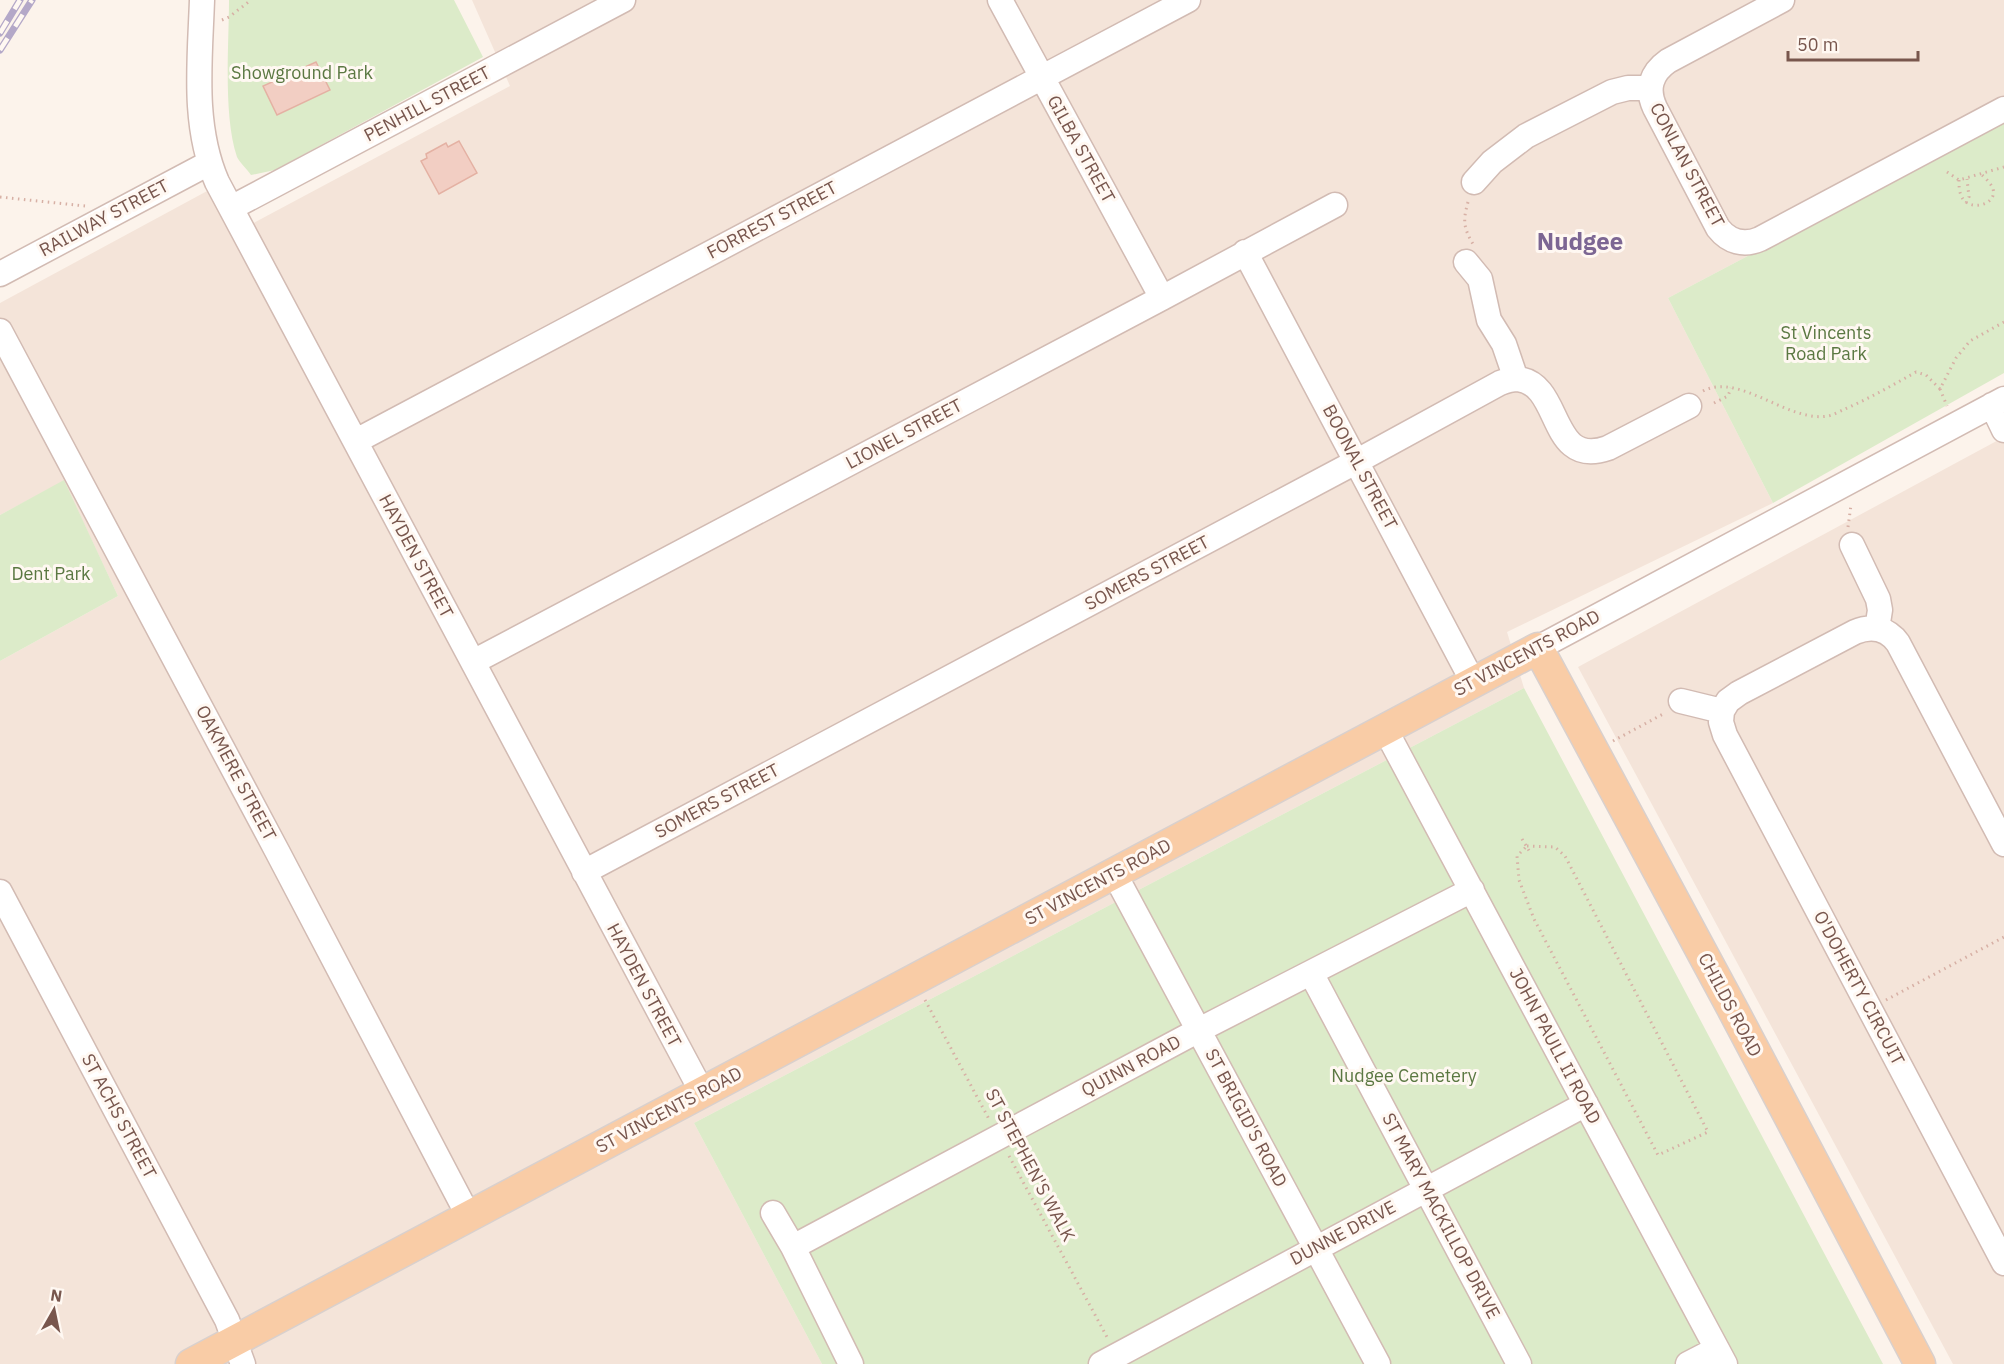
<svg xmlns="http://www.w3.org/2000/svg" width="2004" height="1364" font-family="'IBM Plex Sans',sans-serif">
<rect width="100%" height="100%" fill="#fcf3eb"/>
<path fill="#f4e4d9" d="M472 0H2004V121L1668 298 1773 503 1507 632 1524 688 694 1123 822 1364H0V661L118 596 64 481 0 515V303L209 190 233 234 510 86Z
M2004 437V1364H1953L1578 667Z"/>
<path fill="#dcebc9" d="M229 0H454L483 57 275 170 251 175C247 169 240 163 237 157 223 115 229 46 229 0Z
M2004 121V373L1773 503 1668 298Z
M64 480 118 596 0 661V515Z
M1524 688 1883 1364H822L694 1123Z"/>
<path fill="#f2cec3" stroke="#e4b1a3" stroke-width="1.5" d="M316 62 330 90 277 115 263 86Z
M459 141 477 173 439 194 421 161 427 158 426 154 446 143 448 147Z"/>
<g fill="none" stroke-linecap="round" stroke-linejoin="round">
<g stroke="#d2bbb3" stroke-width="27">
<path id="minor" d="M202 0C200 60 192 125 217 182L702 1092
M1000 0 1162 298
M1782 0 1668 61C1651 73 1646 89 1655 108L1718 228C1729 242 1744 246 1760 239L2004 109
M1474 182 1492 162 1526 136 1612 92 1628 88H1650
M231 208 623 0
M1245 252 1473 682
M1466 262 1480 279 1489 320 1504 344 1516 379
M0 274 209 163
M0 331 277 851 469 1217
M1992 405 2004 430
M356 441 1188 0
M1852 545 1878 599 1880 610 1877 629
M1538 648 2004 399
M473 662 1162 298 1335 205
M1681 701 1722 711 1721 722 1725 735 2004 1263
M1722 711 1728 701 1739 693 1855 632C1872 625 1888 629 1898 643L2004 844
M1385 729 1725 1364
M584 872 1350 465 1500 383C1505 381 1512 379 1518 379 1563 384 1548 469 1608 448L1689 406
M1114 873 1378 1364
M0 892 227 1320 243 1364
M1311 973 1519 1364
M773 1213 793 1247 851 1364
M793 1247 1199 1030 1472 890
M1101 1364 1586 1104
M1688 1364 1717 1349"/>
</g>
<g stroke="#d9d0cd" stroke-width="33">
<path id="major" d="M191 1364 1538 648 1732 1008 1920 1364"/>
</g>
<path stroke="#d7b0a5" stroke-width="3" stroke-dasharray="1.5 4.5" stroke-linecap="butt" d="M222 20 229 17 251 0
M1947 172 1959 180 2004 167
M1959 180C1959 185 1959 191 1961 195 1967 213 1998 205 1993 189 1991 183 1985 178 1981 174
M0 197 85 206
M1468 202C1463 220 1463 227 1473 244
M1966 203 1969 197 1967 179
M1940 389 1947 406
M1703 391C1740 372 1788 423 1828 416 1834 415 1840 411 1845 409 1870 398 1893 385 1916 372L1926 375 1940 389 1956 358 1970 341 2004 322
M1714 403 1728 396 1731 388
M1848 527 1851 505
M1613 741 1665 713
M1522 839 1531 854
M1527 846 1555 847 1565 856 1708 1132 1658 1155 1534 919 1519 880 1517 856Z
M925 1000 990 1121
M1886 1000 2004 937
M1009 1156 1107 1337"/>
<use href="#minor" stroke="#fff" stroke-width="24"/>
<use href="#major" stroke="#f9cca6" stroke-width="30"/>
<g stroke="#b4a8c8" stroke-width="7">
<path id="rail" d="M0 33 20 0
M0 50 32 0"/>
</g>
<use href="#rail" stroke="#fff8f2" stroke-width="4.5" stroke-dasharray="14" stroke-linecap="butt"/>
</g>
<g text-anchor="middle" stroke-width="6" stroke-linejoin="round" paint-order="stroke">
<g font-size="18" fill="#5b7842" stroke="#fff8f2">
<text x="302" y="79">Showground Park</text>
<text x="1826" y="339">St Vincents<tspan x="1826" dy="21">Road Park</tspan></text>
<text x="51" y="580">Dent Park</text>
<text x="1404" y="1082">Nudgee Cemetery</text>
</g>
<g font-size="18" fill="#78564d" stroke="#fff8f2">
<text transform="translate(427 104) rotate(-28)" y="6">PENHILL STREET</text>
<text transform="translate(1081 149) rotate(61)" y="6">GILBA STREET</text>
<text transform="translate(1687 165) rotate(62)" y="6">CONLAN STREET</text>
<text transform="translate(104 218) rotate(-28)" y="6">RAILWAY STREET</text>
<text transform="translate(772 220) rotate(-28)" y="6">FORREST STREET</text>
<text transform="translate(904 434) rotate(-28)" y="6">LIONEL STREET</text>
<text transform="translate(1360 467) rotate(62)" y="6">BOONAL STREET</text>
<text transform="translate(416 556) rotate(62)" y="6">HAYDEN STREET</text>
<text transform="translate(1147 573) rotate(-28)" y="6">SOMERS STREET</text>
<text transform="translate(1527 653) rotate(-28)" y="6">ST VINCENTS ROAD</text>
<text transform="translate(236 773) rotate(62)" y="6">OAKMERE STREET</text>
<text transform="translate(717 801) rotate(-28)" y="6">SOMERS STREET</text>
<text transform="translate(1098 882) rotate(-28)" y="6">ST VINCENTS ROAD</text>
<text transform="translate(644 985) rotate(62)" y="6">HAYDEN STREET</text>
<text transform="translate(1859 988) rotate(62)" y="6">O'DOHERTY CIRCUIT</text>
<text transform="translate(1730 1005) rotate(62)" y="6">CHILDS ROAD</text>
<text transform="translate(1555 1046) rotate(62)" y="6">JOHN PAULL II ROAD</text>
<text transform="translate(1131 1066) rotate(-28)" y="6">QUINN ROAD</text>
<text transform="translate(669 1110) rotate(-28)" y="6">ST VINCENTS ROAD</text>
<text transform="translate(119 1116) rotate(62)" y="6">ST ACHS STREET</text>
<text transform="translate(1246 1118) rotate(62)" y="6">ST BRIGID'S ROAD</text>
<text transform="translate(1030 1165) rotate(62)" y="6">ST STEPHEN'S WALK</text>
<text transform="translate(1441 1216) rotate(62)" y="6">ST MARY MACKILLOP DRIVE</text>
<text transform="translate(1343 1233) rotate(-28)" y="6">DUNNE DRIVE</text>
</g>
<g font-size="24" font-weight="bold" fill="#7c6693" stroke="#fff8f2">
<text x="1580" y="250">Nudgee</text>
</g>
</g>
<g transform="translate(54 1310) rotate(9)" stroke="#fff8f2" stroke-width="4.5" paint-order="stroke">
<path d="M0-4.5L10 22L0 15L-10 22Z" fill="#78564d"/>
<text y="-9" font-size="16" font-weight="bold" text-anchor="middle" fill="#78564d">N</text>
</g>
<path d="M1788 51v9h130v-9" fill="none" stroke="#78564d" stroke-width="3"/>
<text x="1797" y="51" font-size="18" fill="#78564d" stroke="#fff8f2" stroke-width="4.5" paint-order="stroke">50 m</text>
</svg>
